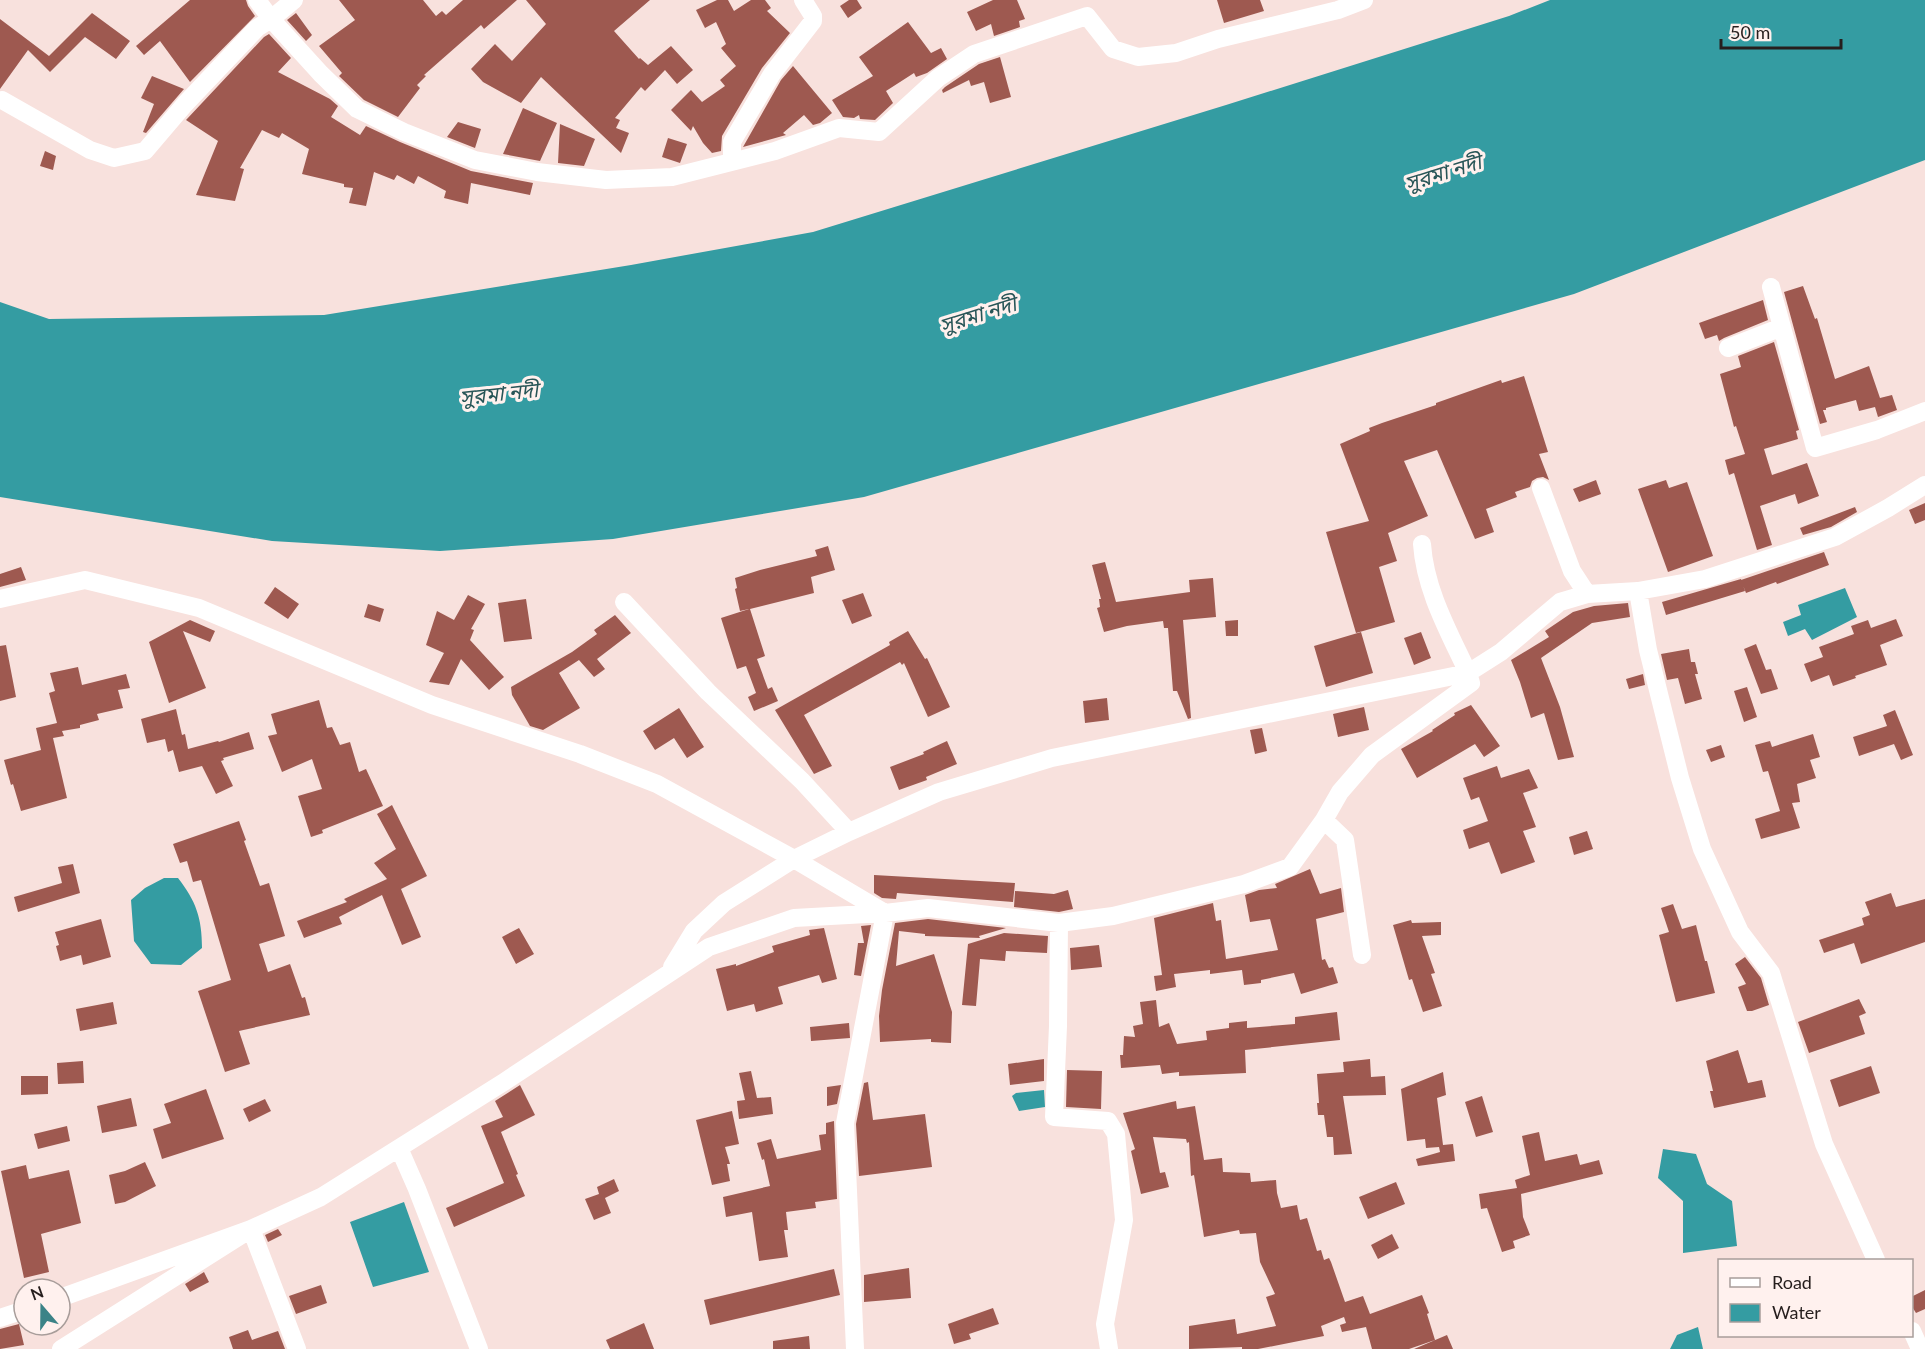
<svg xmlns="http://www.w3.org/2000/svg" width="1925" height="1349" font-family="Lato,'Noto Sans Bengali',sans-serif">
<rect width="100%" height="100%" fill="#f8e1dd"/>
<path fill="#349ca2" d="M1550 0H1925V160L1574 294 864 497 613 539 440 551 272 541 0 497V302L49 319 324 315 631 265 813 232 1226 105 1509 16Z
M1845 588 1857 617 1812 640 1805 629 1788 636 1783 622 1801 615 1798 605Z
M164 878H178C196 901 202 918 202 948L181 965 151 964 134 941 131 900 145 888Z
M1044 1090 1045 1107 1019 1111 1012 1096 1016 1093Z
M1663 1149 1696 1154 1707 1184 1732 1201 1737 1246 1683 1253V1201L1658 1178Z
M404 1202 429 1272 373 1287 350 1222Z
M1698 1327 1703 1349H1670L1677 1335Z"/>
<path fill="#9e5950" d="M190 0H246L248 6 255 16 190 82 160 41 144 55 136 46Z
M339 0H423L436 16 442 11 446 15 463 0H517L484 29 481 25 424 75 426 76 417 85 420 88 398 117 364 100 339 76 342 73 319 46 355 20Z
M526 0H650L614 31 639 59 640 58 648 65 671 46 693 70 677 84 665 70 645 91 641 87 615 118 620 120 616 128 629 133 621 153 541 77 521 103 483 82 471 69 495 44 512 61 546 24Z
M717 0H728L734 11 751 0H765L771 8 767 11 790 33 762 68 722 136 721 151 712 153 703 143 693 126 691 131 671 110 691 90 702 102 725 86 720 80 736 66 721 48 726 44 716 22 705 28 696 10Z
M849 0H857L862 8 848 18 840 6Z
M993 0H1017L1025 19 1019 21 1020 27 994 36 991 24 976 31 967 12Z
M1217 0H1260L1264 11 1224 23Z
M92 13 130 41 116 59 85 37 50 72 28 50 0 89V19L49 56Z
M296 13 312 35 306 41 287 20Z
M908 22 931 53 941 48 947 59 927 73 916 77 914 73 886 91 893 103 875 120 860 119 859 115 854 118 843 117 832 100 873 76 859 57Z
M269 34 291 58 278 72 330 99 338 106 331 117 360 135 366 126 400 142 471 171 533 183 530 195 471 183 468 204 444 198 446 191 418 176 414 184 397 175 394 180 374 172 366 206 349 203 353 188 344 187V184L302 174 309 149 282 133 279 138 262 130 240 168 244 169 235 201 196 195 218 141 186 120 264 37Z
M1000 57 1011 97 990 103 984 82 971 86 969 80 943 93 942 90 945 87 979 64Z
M793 66 832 113 820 123 813 125 804 115 783 133 786 135 743 147 781 80Z
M152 76 184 89 146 133 143 132 154 104 141 98Z
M523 108 557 123 540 161 503 154Z
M458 122 481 129 475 148 447 137Z
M560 124 595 139 584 166 558 163Z
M668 138 687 144 680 163 662 157Z
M45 151 56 156 53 170 40 166Z
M1803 286 1815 319 1817 318 1835 379 1869 366 1880 398 1892 395 1897 410 1878 417 1875 407 1859 411 1856 400 1826 408V410H1823L1827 422 1820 424 1784 292Z
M1763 300 1768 320 1724 338 1719 341 1717 335 1705 339 1699 323Z
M1774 342 1799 430 1796 431 1798 439 1764 449 1772 475 1807 463 1819 496 1798 504 1795 494 1760 506 1772 545 1757 550 1734 473 1729 475 1725 460 1745 454 1736 426 1734 427 1720 374 1741 367 1738 356Z
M1524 376 1548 452 1539 454 1549 480 1543 477 1537 478 1532 481 1530 487 1515 492 1517 497 1486 509 1494 532 1475 539 1437 450 1404 461 1428 516 1388 533 1397 561 1379 567 1395 622 1356 633 1326 532 1369 521 1340 444 1370 431 1369 428 1382 423 1436 405V403L1501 380 1502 383Z
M1596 480 1601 494 1579 502 1573 489Z
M1666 480 1669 488 1687 482 1713 556 1668 572 1638 489Z
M1925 503V520L1915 524 1909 510Z
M1855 507 1857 512 1831 527 1803 535 1800 528Z
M828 546 835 570 811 577 814 593 750 609 765 656 757 659 768 689 772 687 778 701 754 711 748 697 756 693 746 666 737 669 721 618 749 609 740 611 735 589 737 588 735 578 760 570 817 556 815 550Z
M1824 552 1829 565 1777 584 1776 582 1746 593 1741 580Z
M1105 562 1116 602 1190 592 1189 580 1213 578 1216 617 1183 620 1191 718 1188 719 1177 691H1173L1168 628H1164L1163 621 1127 626 1104 632 1097 608 1100 607 1099 599H1101L1092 565Z
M21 567 26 580 0 587V574Z
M1741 579 1745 591 1666 615 1662 602Z
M275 587 299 604 288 619 264 603Z
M863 593 872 616 852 624 842 600Z
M468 595 485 604 471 629 474 630 470 640 504 677 489 690 461 659 449 685 429 682 444 653 426 645 437 611 454 620Z
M526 599 532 639 504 642 498 603Z
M1628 603 1630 617 1592 623 1541 658 1560 707 1574 757 1558 760 1544 713 1531 718 1520 682 1511 660 1549 637 1545 631 1573 612 1594 606Z
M368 604 384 609 380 622 364 617Z
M615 615 631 633 597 659 605 669 594 677 579 660 559 673 580 708 543 730 530 726 512 695 511 687 572 652 597 634 594 630Z
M1896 619 1903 636 1880 645 1887 665 1855 676 1856 678 1833 686 1829 675 1811 682 1804 664 1823 657 1819 647 1854 634 1851 626 1868 620 1871 628Z
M190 620 215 631 210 642 183 631 206 688 169 703 149 642Z
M1238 620V636H1226L1225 621Z
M908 631 925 659 927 658 950 707 928 717 904 663 902 665 900 662 804 715 832 766 814 774 775 710 890 645 889 642Z
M1361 632 1373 673 1326 687 1314 646Z
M1421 632 1431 658 1414 665 1404 638Z
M1756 644 1766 670 1771 669 1778 689 1761 694 1744 649Z
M6 645 16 697 0 701V646Z
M1689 649 1691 662H1695L1698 674H1695L1702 699 1685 704 1678 678 1667 680 1661 654Z
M78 667 82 685 126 674 130 688 118 690 123 708 97 714 99 720 80 725V728L62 731 64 736 53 738 67 798 21 811 13 784 11 785 4 760 41 750 36 728 57 723 49 693 55 691 50 673Z
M1643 674 1645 685 1629 689 1626 679Z
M1747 687 1757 717 1744 722 1734 691Z
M1107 698 1109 720 1085 723 1083 701Z
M319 700 327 728 332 727 340 745 350 742 359 772 366 769 383 806 322 830 323 833 311 837 298 796 322 789 312 759 282 772 268 736 277 734 271 714Z
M1471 705 1500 746 1484 757 1475 744 1417 778 1401 749 1433 731 1432 730 1455 715 1454 713Z
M1364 707 1369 730 1338 737 1333 714Z
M679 708 704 747 687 758 674 738 655 750 643 731Z
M176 709 182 735 185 734 188 749 218 741 219 742 249 732 254 749 223 758 224 760 221 761 233 786 216 794 202 766 179 772 173 750 168 752 165 739 147 743 141 719Z
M1895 710 1913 755 1901 760 1894 744 1859 756 1853 737 1887 726 1883 715Z
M1262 728 1267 751 1255 754 1250 730Z
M1813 734 1820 757 1810 760 1816 778 1797 784 1800 802 1792 803 1800 828 1761 839 1755 819 1780 811 1768 771 1763 772 1755 745 1770 741 1772 747Z
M947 741 957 764 926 777 927 780 899 790 890 767 924 754 923 752Z
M1721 745 1725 757 1711 762 1706 750Z
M1497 766 1501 778 1529 769 1538 788 1523 793 1536 827 1523 831 1535 862 1501 874 1489 842 1469 849 1463 830 1488 821 1479 797 1471 800 1463 778Z
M392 805 427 876 401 889 421 937 402 945 382 895 339 917 342 924 304 938 297 921 347 902 344 899 387 879 374 863 396 849 377 814Z
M239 821 246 840 244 841 260 886 269 883 285 936 259 944 268 972 290 964 302 998 305 997 310 1015 239 1031 250 1064 225 1072 198 991 231 980 201 880 193 882 187 861 180 863 173 844Z
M1587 831 1593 849 1574 855 1569 837Z
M73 864 80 893 18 912 14 897 62 883 58 867Z
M1310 869 1320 894 1341 888 1344 912 1316 919 1322 960 1325 959 1329 968 1333 967 1338 983 1301 994 1294 973 1261 980V983L1244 985 1242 970 1210 974V970L1174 974 1176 987 1156 991 1154 976 1162 975 1154 918 1213 903 1216 921 1221 920 1226 959 1278 950 1270 919 1250 922 1245 895 1259 890 1277 888 1275 884Z
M874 875 1015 883 1013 902 897 893 896 899 882 898 874 893Z
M1068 890 1073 909 1059 912 1014 907 1015 891 1054 894Z
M1891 893 1896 907 1925 899V942L1861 964 1854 943 1824 953 1819 940 1864 925 1862 918 1870 915 1865 902Z
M1673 904 1682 929 1696 925 1705 961H1707L1715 993 1676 1002 1659 935 1669 932 1661 908Z
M101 919 111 957 83 965 81 955 60 961 56 946 59 945 55 932Z
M928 919 1006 928 979 936 980 938 925 936V934L899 931 896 966 934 954 952 1012 951 1043 931 1042V1039L880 1042 879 1016 882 990 895 923Z
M1411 920 1412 923 1441 922V935L1422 936 1435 973 1431 974 1442 1006 1423 1012 1412 979 1409 980 1393 925Z
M871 925 861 976 854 975 858 943H864L861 926Z
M519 928 534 954 516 964 502 937Z
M824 928 837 979 822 983 819 975 778 987 783 1004 756 1012 754 1004 727 1011 716 969 736 964V966L774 952 772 946 810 935 809 930Z
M1004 933 1048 936 1047 953 1006 951 1005 961 980 959 976 1006 962 1005 968 944Z
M1099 945 1102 967 1071 970 1070 948Z
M1745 957 1761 978 1769 1005 1752 1011H1747L1738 987 1746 984 1735 964Z
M1859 999 1866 1013 1859 1016 1865 1034 1809 1053 1798 1022Z
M1156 1000 1159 1027 1169 1023 1177 1044 1207 1040 1206 1031 1229 1028V1023L1247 1021V1028L1295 1024V1017L1337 1012 1340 1040 1245 1050 1246 1073 1179 1076V1072L1162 1074 1160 1065 1121 1068 1120 1055H1123L1124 1036 1135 1037 1133 1026 1143 1024 1140 1002Z
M113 1002 117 1024 80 1031 76 1009Z
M849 1023 850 1038 811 1041 810 1027Z
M1738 1050 1748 1083 1762 1080 1766 1097 1714 1108 1710 1091H1713L1706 1061Z
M1044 1059V1081L1010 1085 1008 1064Z
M1370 1059 1371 1077 1385 1076 1386 1095 1343 1096 1352 1154 1334 1155 1333 1137H1327L1324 1115H1318L1317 1103H1319L1317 1074 1344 1072 1343 1062Z
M83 1061 84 1083 58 1084 57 1063Z
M1871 1066 1880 1093 1839 1107 1830 1080Z
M1067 1070 1102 1071 1101 1109 1066 1107Z
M751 1071 757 1098 771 1097 773 1114 739 1119 737 1101 745 1100 739 1073Z
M1443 1072 1446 1095 1437 1098 1443 1145 1453 1144 1455 1161 1418 1166 1416 1159 1440 1152 1439 1147 1426 1148 1425 1139 1407 1141 1401 1089Z
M21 1076H48V1094L21 1095Z
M868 1082 873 1120 925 1114 932 1167 859 1176 856 1124 864 1083Z
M520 1085 535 1115 501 1132 518 1174 516 1175 525 1196 454 1227 446 1208 504 1183 481 1126 503 1117 495 1101Z
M841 1085 837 1104 827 1106V1087Z
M206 1089 224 1139 162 1159 153 1129 171 1123 164 1104Z
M1482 1096 1493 1132 1476 1137 1465 1102Z
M131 1098 137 1126 102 1133 97 1106Z
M265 1099 271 1111 249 1122 243 1109Z
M1176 1101 1177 1109 1195 1106 1204 1160 1222 1158 1223 1172 1250 1173 1251 1182 1276 1180 1277 1193 1281 1208 1297 1205 1300 1220 1307 1218 1317 1251 1321 1250 1324 1260 1329 1258 1331 1262 1345 1302 1363 1296 1370 1314 1422 1295 1429 1313 1427 1314 1435 1340 1409 1349H1372L1366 1327 1342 1332 1340 1325 1346 1323 1344 1317 1321 1326 1324 1336 1258 1349H1242V1347L1189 1349V1326L1235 1319 1237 1334 1276 1326 1266 1297 1275 1294 1260 1262 1256 1233 1240 1234 1239 1230 1204 1237 1194 1175 1191 1176 1189 1142 1187 1143 1186 1139 1153 1137 1160 1173 1165 1172 1169 1187 1141 1194 1131 1151 1135 1149 1123 1113Z
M732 1111 739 1144 725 1147 730 1164H727L730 1181 712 1185 696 1120Z
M834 1121 837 1199 815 1202 816 1208 786 1212 788 1230H784L788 1257 759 1261 752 1212 726 1217 723 1197 770 1186 764 1159 762 1160 757 1143 771 1139 777 1159 821 1150 819 1135 826 1134V1123Z
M67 1126 70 1141 38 1149 34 1134Z
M1539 1132 1545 1161 1577 1154 1580 1165 1599 1160 1603 1174 1521 1194 1523 1217 1530 1235 1513 1241 1515 1248 1502 1252 1487 1208 1481 1209 1479 1194 1517 1188 1515 1180 1530 1175 1522 1136Z
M145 1162 156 1186 125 1202 115 1204 109 1175 125 1171Z
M26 1165 29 1179 69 1170 81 1223 41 1234 49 1272 24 1278 1 1171Z
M614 1179 619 1191 605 1198 611 1213 594 1220 585 1199 599 1194 597 1187Z
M1396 1182 1405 1204 1368 1219 1359 1197Z
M278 1229 282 1235 268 1242 265 1235Z
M1392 1234 1399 1248 1378 1259 1371 1245Z
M909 1268 911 1298 864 1302V1275Z
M834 1269 840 1295 710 1325 704 1300Z
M204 1272 209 1282 190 1292 185 1284Z
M321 1285 327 1303 296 1314 289 1296Z
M1925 1290V1309L1916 1313 1911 1305V1297Z
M993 1308 999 1324 969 1334 971 1339 954 1344 948 1324Z
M644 1323 654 1349H610L606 1340Z
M19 1324 24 1345 0 1349V1329Z
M248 1330 252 1340 278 1331 285 1349H233L229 1337Z
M1447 1335 1453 1349H1414Z
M809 1336 810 1349H773V1341Z"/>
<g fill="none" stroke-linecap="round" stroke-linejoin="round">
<path stroke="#fff" stroke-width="18" d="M257 0 271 19 321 74 357 109 404 132 475 160 537 172 606 180 672 177 775 151 839 128 879 132 938 78 974 54 1087 16 1113 49 1138 57 1176 53 1218 39 1338 10 1364 0
M2 100 90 150 114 158 145 151 185 104 257 28 271 19 294 0
M732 161V142L772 74 813 21V16L803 0
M1771 287 1815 448 1877 430 1925 411
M1728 348 1782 327
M1541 488 1572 571 1587 594
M1638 591 1648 650 1680 778 1702 849 1740 932 1771 973 1824 1144 1876 1260
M0 599 85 580 199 608 432 705 580 754 657 784 794 859 885 913 845 1123 855 1349
M624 602 708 692 802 781 849 832
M1324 820 1345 840 1362 955
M1059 923 1058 1026 1054 1117 1108 1121 1116 1134 1124 1220 1105 1324 1109 1349
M672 967 694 931 724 903 794 859 849 832 939 792 1052 758 1468 673C1449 632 1425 590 1422 544
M399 1148 417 1189 479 1349
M60 1298 251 1229 321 1197 504 1082 709 947 794 918 885 913 928 908 1059 923 1113 916 1244 884 1290 867 1324 820 1340 792 1372 755 1471 683 1468 673 1501 652 1560 602 1587 594 1638 591 1705 579 1835 537 1888 508 1925 485
M0 1318 24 1310
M1912 1331 1920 1349
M61 1349 251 1229 297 1349"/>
</g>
<g text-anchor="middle" stroke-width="6" stroke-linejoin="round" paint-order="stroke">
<g font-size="21" font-style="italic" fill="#285557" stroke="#fff1ee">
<text transform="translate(1443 173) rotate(-17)" y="7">সুরমা নদী</text>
<text transform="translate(978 315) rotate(-17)" y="7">সুরমা নদী</text>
<text transform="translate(499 394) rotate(-6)" y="7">সুরমা নদী</text>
</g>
</g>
<rect x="1718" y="1259" width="195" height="78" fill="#fff1ee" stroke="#a89d9a" stroke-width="1.5"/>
<rect x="1730" y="1278" width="30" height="9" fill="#ffffff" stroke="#a89d9a" stroke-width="1.5"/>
<text x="1772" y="1289" font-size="18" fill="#261e1d">Road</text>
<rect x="1730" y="1304" width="30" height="18" fill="#349ca2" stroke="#a89d9a" stroke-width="1.5"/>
<text x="1772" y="1319" font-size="18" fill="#261e1d">Water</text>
<g transform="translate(42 1307) rotate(340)"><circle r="28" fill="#fff1ee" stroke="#a89d9a" stroke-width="1.5"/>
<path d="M0-4.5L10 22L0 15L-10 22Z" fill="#3b8387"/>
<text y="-9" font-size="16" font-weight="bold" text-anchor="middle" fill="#261e1d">N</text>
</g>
<path d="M1721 39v9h120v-9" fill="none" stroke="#261e1d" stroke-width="3"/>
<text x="1730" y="39" font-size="18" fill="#261e1d" stroke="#fff1ee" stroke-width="4.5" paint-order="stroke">50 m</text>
</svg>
